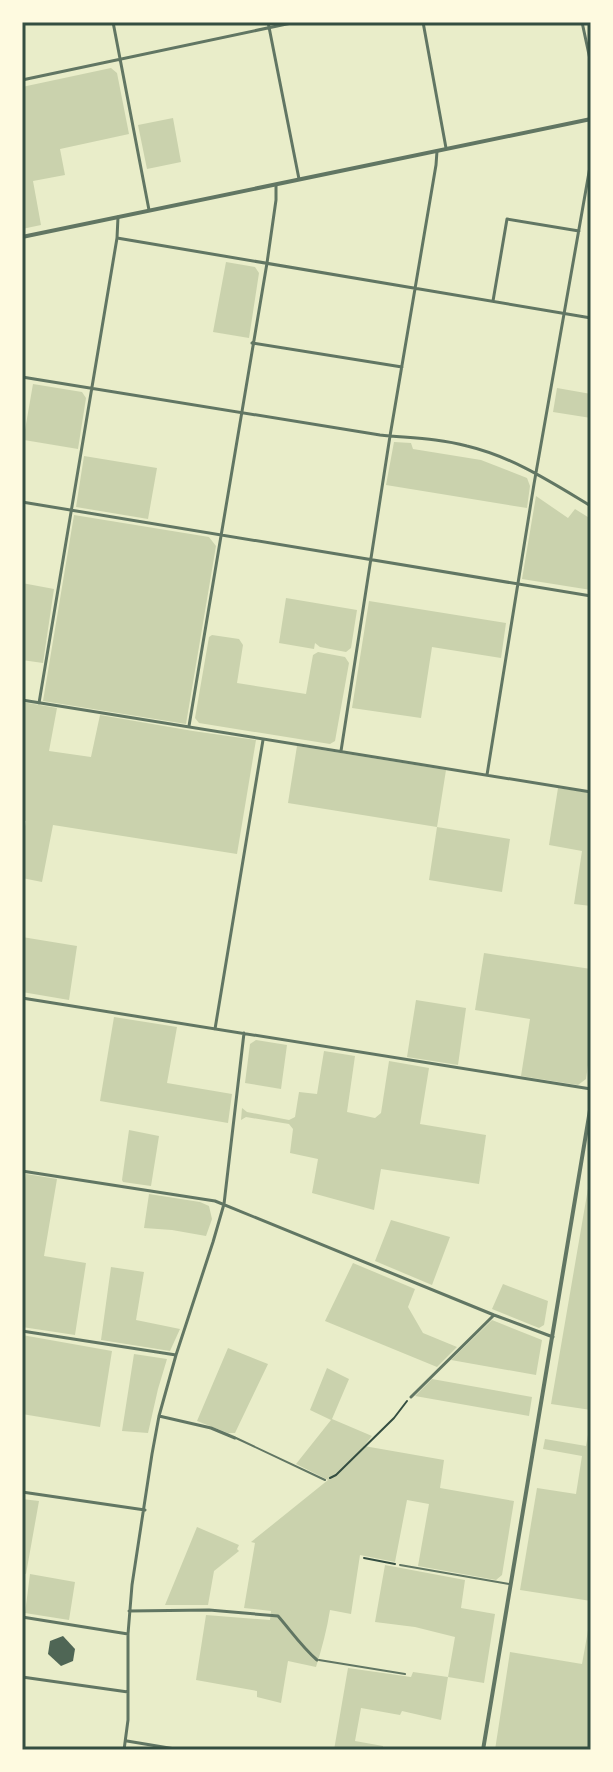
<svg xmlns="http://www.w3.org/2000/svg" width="613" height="1772" font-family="'Public Sans',sans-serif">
<rect width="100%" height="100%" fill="#e9edc9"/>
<path fill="#cad2ad" d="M111 68 117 73 129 134 60 149 65 175 33 181 41 225 22 229V87Z
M173 118 181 162 147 169 138 125Z
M226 262 255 267 259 273 249 338 213 332Z
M33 384 82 392 86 398 78 449 24 440 22 447Z
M557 388 591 394V418L553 412Z
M394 442 411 443 413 449 481 460 527 478 530 486 527 508 386 485Z
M84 456 157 468 148 519 76 507Z
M536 496 568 518 575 509 591 519V590L522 579Z
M74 515 209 537 216 546 186 724 43 701Z
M22 583 54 589 43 663 22 660Z
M286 598 357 610 351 648 346 652 320 647 315 643 314 649 279 643Z
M369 601 506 623 501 658 432 647 421 718 352 708Z
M212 635 239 639 243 645 237 683 306 694 313 655 318 652 345 657 349 663 335 741 330 744 199 723 195 718 209 637Z
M22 702 57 708 49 751 91 757 100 715 193 731 256 740 237 854 53 825 42 882 22 878V843L26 821 22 820Z
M297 746 446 770 437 827 510 839 502 892 429 880 437 827 288 803Z
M558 788 591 793V906L574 904 582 851 549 845Z
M22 937 77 946 69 1000 22 992Z
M484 953 591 969V1044L586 1079 578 1085 521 1076 530 1019 475 1010Z
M416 1000 466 1008 458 1065 407 1057Z
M114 1017 177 1027 167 1083 232 1094 228 1123 100 1101Z
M256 1040 287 1045 281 1089 245 1083 250 1044Z
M324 1051 355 1056 347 1112 375 1118 381 1113 389 1061 429 1068 420 1124 486 1135 479 1184 381 1169 374 1210 312 1193 318 1159 290 1153 293 1129 289 1124 246 1117 241 1120 242 1108 247 1112 289 1120 295 1117 299 1092 317 1094Z
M129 1130 159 1136 151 1186 123 1182 122 1180Z
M591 1171V1410L551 1404Z
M26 1174 57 1179 44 1256 86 1263 75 1335 22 1327V1200Z
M149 1194 200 1202 209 1206 212 1219 206 1236 172 1230 144 1228Z
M391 1220 450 1237 432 1285 375 1261Z
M353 1263 415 1289 408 1307 423 1333 457 1347 437 1367 325 1321Z
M111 1267 144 1272 136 1320 180 1329 170 1351 101 1340Z
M503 1284 548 1301 544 1325 539 1328 492 1309Z
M492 1320 542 1340 536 1375 451 1360Z
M22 1335 112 1351 100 1427 22 1414Z
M228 1348 268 1364 235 1433H228L197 1421Z
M134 1354 167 1359 158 1389 148 1433 122 1431Z
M327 1368 349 1379 332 1419 372 1436 364 1446 444 1460 440 1488 514 1501 502 1575 496 1580 418 1566 429 1504 407 1500 395 1562 360 1555 351 1614 330 1610C327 1629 322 1648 316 1667L288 1661 281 1703 257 1697V1691L196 1680 206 1615 270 1620 271 1611 244 1608 255 1543 251 1542 328 1480 296 1464 331 1420 310 1410Z
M432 1379 532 1397 529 1416 415 1396Z
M591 1418V1601L520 1590 537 1488 576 1494 582 1456 543 1449 545 1439 586 1446Z
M22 1499 39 1501 26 1574 22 1573Z
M197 1527 239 1545 237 1549 239 1551 214 1571 208 1605H165Z
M385 1565 465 1580 461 1608 495 1614 484 1683 448 1677 455 1637 415 1627 375 1622Z
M30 1574 75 1582 69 1620 25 1613Z
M591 1614V1750H495L510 1652 582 1664Z
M348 1668 411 1677 413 1672 448 1677 441 1720 402 1711 400 1715 361 1708 355 1741 383 1746V1750H334Z"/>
<path fill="#4f6655" d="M63 1636 75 1649 73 1661 61 1666 48 1654 50 1641Z"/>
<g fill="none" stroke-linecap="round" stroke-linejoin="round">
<path stroke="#344e41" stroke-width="2" d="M330 1478 336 1475 394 1418 407 1401
M364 1558 395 1564"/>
<path stroke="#617663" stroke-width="2" d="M236 1438 325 1480
M400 1565 509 1584
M319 1660 405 1674"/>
<path stroke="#617663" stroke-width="3" d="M113 22 149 210
M268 22 299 179
M423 22 446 148
M582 22 591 64
M22 80 296 22
M117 238 591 318
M493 301 507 219 579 231
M252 343 402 367
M22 377 380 435C409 438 438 438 467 446 513 457 551 482 591 506
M22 502 591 596
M22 700 591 792
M39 703 117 238 118 217
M189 726 267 263 276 200V185
M341 751 390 436 436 165 437 151
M487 775 534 484 591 161
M22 998 591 1089
M215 1029 263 740
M22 1171 215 1201 494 1315 553 1337
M22 1331 176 1355
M411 1397 494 1315
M159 1416 211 1428 235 1438
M22 1492 145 1510
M129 1611 209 1610 278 1616C291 1631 302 1647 317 1660
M22 1617 128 1634
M22 1677 128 1692
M127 1741 181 1750
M124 1750 128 1720V1634L132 1585 152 1454 159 1416 176 1355 213 1242 224 1204 244 1033"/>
<path stroke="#617663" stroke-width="4" d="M22 237 591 119
M483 1750 591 1104"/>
</g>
<rect width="613" height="1772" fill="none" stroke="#fefae0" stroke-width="48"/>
<rect x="24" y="24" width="565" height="1724" fill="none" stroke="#344e41" stroke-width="3"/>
</svg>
